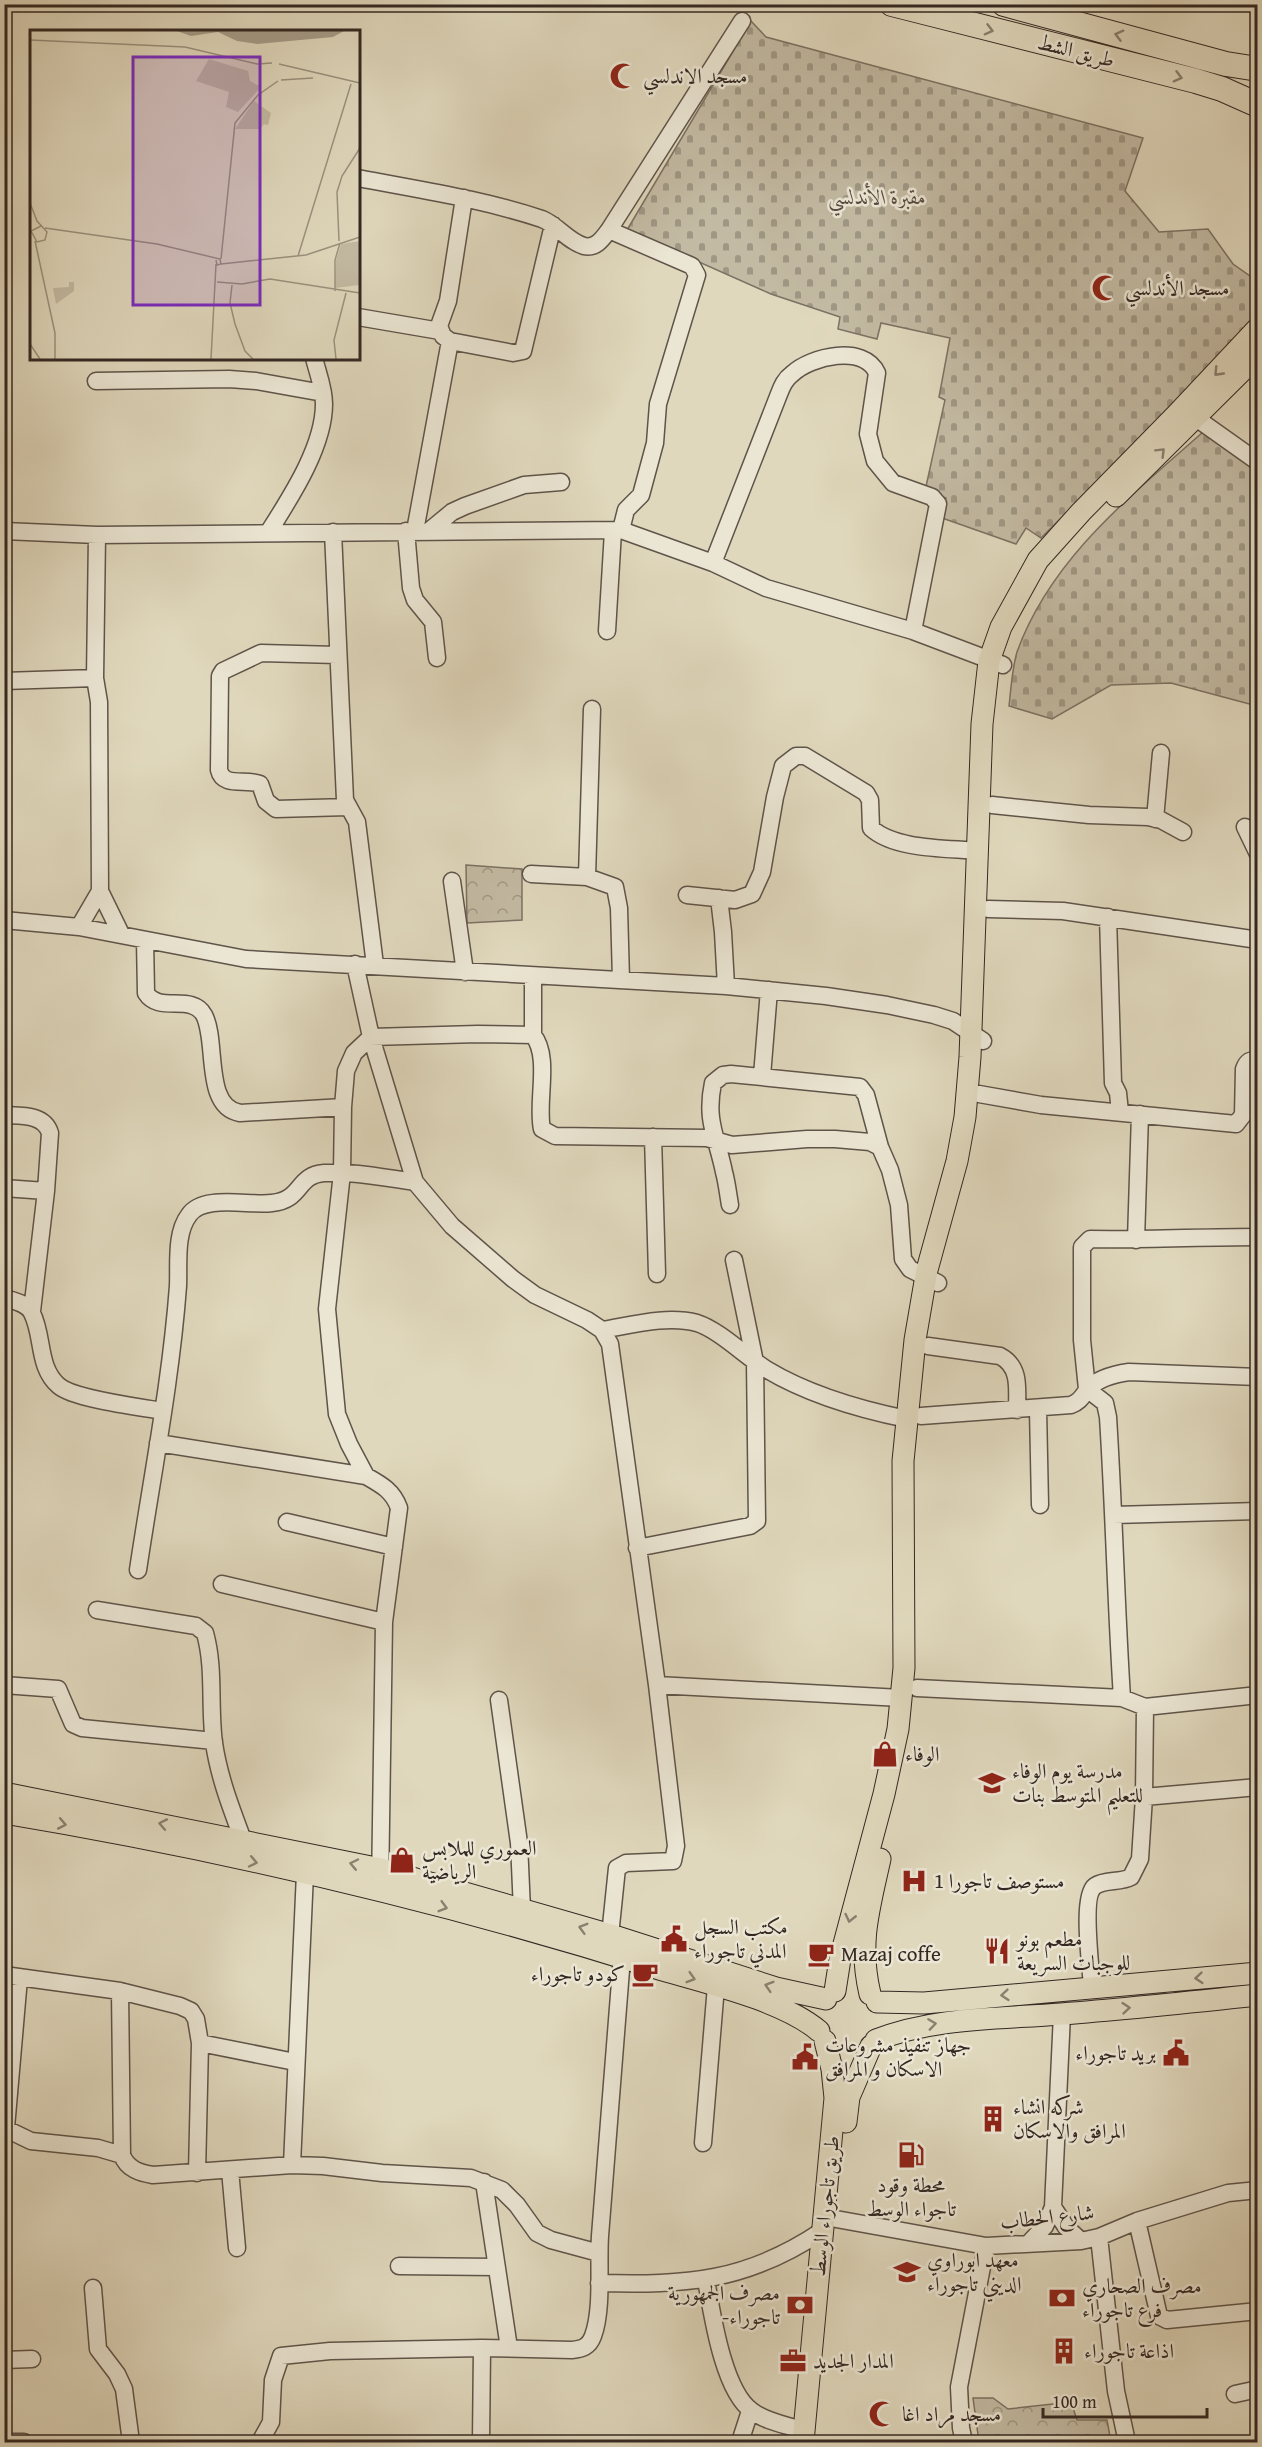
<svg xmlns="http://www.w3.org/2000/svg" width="1262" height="2447" font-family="'Gentium Book Plus',Amiri,serif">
<defs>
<pattern id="cemetery-stones" width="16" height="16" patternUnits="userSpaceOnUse" patternTransform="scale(1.5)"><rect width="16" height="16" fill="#c3baa3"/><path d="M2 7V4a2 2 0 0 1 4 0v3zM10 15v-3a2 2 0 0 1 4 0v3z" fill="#9f9784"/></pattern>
<pattern id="park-crowns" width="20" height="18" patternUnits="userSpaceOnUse" patternTransform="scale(1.5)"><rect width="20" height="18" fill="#c3baa3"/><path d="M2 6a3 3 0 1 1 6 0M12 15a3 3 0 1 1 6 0" fill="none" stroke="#9f9784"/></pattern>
</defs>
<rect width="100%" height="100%" fill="#e0d8bd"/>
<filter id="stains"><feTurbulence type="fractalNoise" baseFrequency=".00333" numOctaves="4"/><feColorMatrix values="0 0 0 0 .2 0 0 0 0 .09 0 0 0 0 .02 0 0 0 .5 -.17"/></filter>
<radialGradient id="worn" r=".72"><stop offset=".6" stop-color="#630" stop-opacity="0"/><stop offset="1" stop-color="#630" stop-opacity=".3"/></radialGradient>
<path fill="url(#cemetery-stones)" stroke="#7c7163" stroke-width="1.5" d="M751 21 766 37 1143 138 1125 191 1159 232 1208 229 1233 264 1257 281V312L1224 356 1041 538 1026 528 1016 544 942 518 946 498 925 491 945 400 939 397 950 338 881 323 877 339 838 329 840 317 771 294 627 230Z
M1203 432 1257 471V706L1171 683 1111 685 1052 719 1009 706C1011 689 1012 669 1017 652 1051 558 1131 496 1203 432Z"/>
<path fill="url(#park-crowns)" stroke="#7c7163" stroke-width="1.5" d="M466 865 522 869V920L467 923Z
M973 2398H993L1008 2409 1071 2402 1077 2420H1107L1111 2442H979Z"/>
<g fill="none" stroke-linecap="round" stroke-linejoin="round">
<g stroke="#5f544a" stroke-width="19">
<path id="minor" d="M358 178C420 190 482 199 542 219 557 225 569 242 584 246 596 249 603 238 609 230L742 21
M464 198 448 301 439 326 443 336 450 341 513 353 523 351 553 225
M609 230 692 266 697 275 658 404 655 443 641 495 626 510 621 530
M358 317 440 331
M96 381 229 379 256 381 323 393
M1196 418 1258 462
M4 531 97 535 621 530 713 563 766 588 913 631 1003 665
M406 531 411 588 415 600 433 622 437 658
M415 531 450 341
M429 531 452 512 465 506 524 485 561 482
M333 532 345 800 357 822 375 965
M268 533C290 498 324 447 324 404 324 388 318 374 314 358
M97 535 95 678 99 702 100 891 121 934
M713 563 779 394C782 386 785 379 792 374 811 356 864 344 877 373L868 434 875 461 893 483 932 497 938 504 913 631
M607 631 613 531
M337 655 261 653 223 671 220 676 219 770C223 788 246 778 260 784L266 801 276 809 348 807
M4 681 95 678
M992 805 1089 815 1148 817 1161 820 1183 832
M1155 819 1161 753
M1245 827 1258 854
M531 874 587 877 615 887 619 908 621 980
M587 877 592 709
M452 881 465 972
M687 895 735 900 752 894 762 872 775 797 783 766 796 756H805L866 793 870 800 871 828C895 850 947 848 978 851
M719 898 723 932 726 986
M988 909 1063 911 1258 940
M1108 917 1113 1083 1118 1093 1120 1112
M4 920 79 927 246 959 726 986 826 996 887 1005 934 1015 953 1021 983 1041
M79 927 100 891
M145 940 146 993C159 1014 192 993 204 1015 218 1041 203 1107 240 1113L343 1107
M355 964 371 1037 415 1182 452 1226 513 1279 535 1295 587 1320 602 1330 610 1344 657 1685 676 1846 673 1861 626 1863 617 1868 609 1945
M533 1035C551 1057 536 1102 542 1129L555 1136 707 1138 732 1145 807 1139H835L870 1142 880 1147 890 1170 899 1205 903 1259 910 1269 938 1283
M762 1076 769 990
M979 1094 1041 1105 1236 1124 1243 1115 1244 1069C1247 1061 1250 1059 1258 1061
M4 1115C22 1116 44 1114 50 1133L46 1191 32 1311
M653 1137 657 1274
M4 1188 46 1191
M730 1205C728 1194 727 1183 724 1172 717 1137 705 1121 713 1083L723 1075 731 1074 860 1087 866 1095 880 1147
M1136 1240 1140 1114
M4 1298C14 1301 27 1303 32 1313 44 1337 37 1367 59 1386 74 1399 140 1407 162 1411
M602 1330C632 1325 667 1315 697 1323 719 1330 745 1356 766 1369 809 1395 858 1409 907 1419
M928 1346 1000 1356C1021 1367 1017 1389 1017 1410
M1038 1409 1040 1505
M921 1416 1071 1405C1081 1401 1082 1396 1088 1389 1098 1378 1115 1374 1129 1372L1258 1377
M158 1443 366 1476C382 1485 393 1491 399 1508L384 1622
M366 1476 349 1444 337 1414 327 1309 342 1173 343 1107 346 1071 354 1053 371 1037 478 1034 533 1035V976
M1114 1515 1258 1511
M287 1522 394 1547
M637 1548 750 1526 757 1521 755 1362 734 1260
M138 1570C152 1476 171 1381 178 1286 179 1264 175 1233 189 1215 203 1194 249 1206 272 1203 303 1200 296 1175 324 1173 354 1171 385 1178 415 1182
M222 1584 384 1622 380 1889
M97 1610 196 1626 205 1633C215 1669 209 1706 214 1743 219 1777 231 1808 243 1840
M4 1685 58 1689 73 1724 82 1728 214 1741
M657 1685 901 1698
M917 1688 1122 1698 1145 1707 1258 1695
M1122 1698C1116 1605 1114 1511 1108 1417L1105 1403 1087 1389 1082 1340V1247L1090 1239C1146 1240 1201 1237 1258 1237
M499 1700 519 1843 522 1910
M1144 1797 1258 1787
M4 1975 120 1991 180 2006 191 2011 196 2019 200 2043 197 2173
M1092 1987C1091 1968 1081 1896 1095 1886 1105 1879 1120 1883 1131 1877L1140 1859 1144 1797 1145 1707
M120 1991 122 2155C127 2169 140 2173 153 2175L292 2165 323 2166 382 2173 471 2178 502 2190 517 2205 537 2233 551 2240 599 2253
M200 2043 295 2062
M4 2128 31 2141 98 2148 122 2155
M6 2128 19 1978
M703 2143 716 1986
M292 2165 305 1873
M230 2170 237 2248
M484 2182 509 2348
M1053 2207 1066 2227 1081 2241
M836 2219 986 2246 1081 2241 1099 2237 1137 2221 1228 2193 1258 2190
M1137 2221 1159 2316 1167 2320 1258 2311
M1099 2237 1116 2391 1127 2442
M1028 2244 1045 2226 1053 2207 1062 2014
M399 2266 496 2267
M706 2280C712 2313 723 2391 752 2411 766 2422 788 2425 804 2431
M599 2283C687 2285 746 2282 822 2231
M93 2288 98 2349 117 2374 124 2389 131 2442
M4 2360 32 2359
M1235 2394 1258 2389
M4 2442H24
M260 2442 271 2422 273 2380 281 2356 330 2351 482 2348 572 2350C582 2349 589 2347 593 2336 603 2309 598 2265 600 2236 607 2143 614 2050 622 1957
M481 2442 482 2348
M740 2442 750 2411
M964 2442 961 2428 959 2387 986 2246"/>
</g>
<g stroke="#342823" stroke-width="23">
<path id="major" d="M1116 496 1258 355
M4 1793 381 1869 611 1935 776 1988 826 1999
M4 1813C225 1850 443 1901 656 1968 703 1982 783 2000 819 2031
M835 1991 840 1959 884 1794 898 1729 904 1668 903 1461 915 1340 927 1270 957 1161 965 1117 970 1057 982 724 989 661 1001 627 1038 560 1081 512 1178 413 1258 328
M870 1994C858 1943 869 1909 880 1859
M877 2002 924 2003 1258 1973
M876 2040C935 2017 998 2019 1061 2014 1127 2009 1192 2002 1258 1995
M846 2122 849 2097 871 2046
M803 2442 835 2098 832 2069 825 2041"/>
</g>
<g stroke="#342823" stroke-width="26">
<path id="highway" d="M892 4 1196 81 1222 89 1258 105
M1004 4 1226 64 1258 69"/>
</g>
<use href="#minor" stroke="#ebe6d4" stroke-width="16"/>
<use href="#major" stroke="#e0d8bd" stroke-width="21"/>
<use href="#highway" stroke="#e0d8bd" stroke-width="24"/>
</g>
<defs><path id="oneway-chevron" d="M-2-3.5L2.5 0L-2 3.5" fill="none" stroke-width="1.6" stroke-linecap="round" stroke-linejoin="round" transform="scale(1.5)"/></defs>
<g stroke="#8a8070">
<use href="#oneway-chevron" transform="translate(989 30) rotate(15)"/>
<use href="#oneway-chevron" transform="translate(1119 35) rotate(-165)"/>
<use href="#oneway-chevron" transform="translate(1178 77) rotate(15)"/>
<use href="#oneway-chevron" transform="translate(1218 372) rotate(134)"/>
<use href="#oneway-chevron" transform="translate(1161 452) rotate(-45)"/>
<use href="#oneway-chevron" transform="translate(62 1824) rotate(11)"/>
<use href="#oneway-chevron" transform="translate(163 1824) rotate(-169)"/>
<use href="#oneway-chevron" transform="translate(253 1862) rotate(12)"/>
<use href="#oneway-chevron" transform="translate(354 1864) rotate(-168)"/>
<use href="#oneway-chevron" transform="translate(443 1907) rotate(16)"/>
<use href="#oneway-chevron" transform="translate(850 1918) rotate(103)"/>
<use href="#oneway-chevron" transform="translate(583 1928) rotate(-164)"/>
<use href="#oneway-chevron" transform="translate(691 1978) rotate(17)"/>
<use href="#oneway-chevron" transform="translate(1199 1978) rotate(175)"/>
<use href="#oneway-chevron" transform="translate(769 1986) rotate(-163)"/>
<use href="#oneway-chevron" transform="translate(1005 1995) rotate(175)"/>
<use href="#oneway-chevron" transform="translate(1126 2008) rotate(-5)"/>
<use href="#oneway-chevron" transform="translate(932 2024) rotate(-8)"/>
</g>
<defs>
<g id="mosque-bare" transform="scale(2.07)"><path d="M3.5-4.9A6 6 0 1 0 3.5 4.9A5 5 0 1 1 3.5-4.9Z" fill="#8f2418" stroke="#ebe6d4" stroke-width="2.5" paint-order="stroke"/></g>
<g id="shop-bare" transform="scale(2.07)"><path d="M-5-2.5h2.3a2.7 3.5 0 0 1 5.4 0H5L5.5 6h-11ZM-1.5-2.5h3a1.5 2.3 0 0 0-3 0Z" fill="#8f2418" stroke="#ebe6d4" stroke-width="2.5" paint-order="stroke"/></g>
<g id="school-bare" transform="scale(2.07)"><path d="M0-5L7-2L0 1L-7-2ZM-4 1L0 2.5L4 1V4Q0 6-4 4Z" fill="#8f2418" stroke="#ebe6d4" stroke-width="2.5" paint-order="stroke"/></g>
<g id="hospital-bare" transform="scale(2.07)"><path d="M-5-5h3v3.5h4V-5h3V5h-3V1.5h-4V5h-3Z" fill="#8f2418" stroke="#ebe6d4" stroke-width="2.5" paint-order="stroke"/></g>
<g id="civic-bare" transform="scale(2.07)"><path d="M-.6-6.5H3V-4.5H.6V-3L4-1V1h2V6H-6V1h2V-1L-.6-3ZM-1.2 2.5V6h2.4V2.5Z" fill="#8f2418" stroke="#ebe6d4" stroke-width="2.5" paint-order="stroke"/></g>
<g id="restaurant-bare" transform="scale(2.07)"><path d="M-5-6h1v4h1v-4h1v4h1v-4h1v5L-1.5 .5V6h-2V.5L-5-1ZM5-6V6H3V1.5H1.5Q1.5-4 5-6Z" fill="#8f2418" stroke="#ebe6d4" stroke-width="2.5" paint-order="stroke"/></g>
<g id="cafe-bare" transform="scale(2.07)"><path d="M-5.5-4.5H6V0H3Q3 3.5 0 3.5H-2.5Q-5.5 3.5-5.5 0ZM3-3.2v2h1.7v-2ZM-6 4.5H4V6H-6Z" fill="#8f2418" stroke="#ebe6d4" stroke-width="2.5" paint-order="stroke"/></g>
<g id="building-bare" transform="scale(2.07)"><path d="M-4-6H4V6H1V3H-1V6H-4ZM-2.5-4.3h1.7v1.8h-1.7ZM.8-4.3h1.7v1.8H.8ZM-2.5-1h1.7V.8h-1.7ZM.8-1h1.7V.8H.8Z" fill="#8f2418" stroke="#ebe6d4" stroke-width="2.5" paint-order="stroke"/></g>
<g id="fuel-bare" transform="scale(2.07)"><path d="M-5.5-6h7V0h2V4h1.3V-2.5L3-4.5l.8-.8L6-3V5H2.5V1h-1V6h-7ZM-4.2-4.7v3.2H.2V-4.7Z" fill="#8f2418" stroke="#ebe6d4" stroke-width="2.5" paint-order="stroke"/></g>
<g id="bank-bare" transform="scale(2.07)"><path d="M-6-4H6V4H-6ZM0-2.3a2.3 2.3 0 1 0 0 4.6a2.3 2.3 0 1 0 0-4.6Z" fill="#8f2418" stroke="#ebe6d4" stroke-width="2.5" paint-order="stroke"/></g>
<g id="office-bare" transform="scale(2.07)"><path d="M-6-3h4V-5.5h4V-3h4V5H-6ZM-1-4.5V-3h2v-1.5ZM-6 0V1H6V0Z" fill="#8f2418" stroke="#ebe6d4" stroke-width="2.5" paint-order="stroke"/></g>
</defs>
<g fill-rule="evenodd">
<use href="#mosque-bare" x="623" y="76"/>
<use href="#mosque-bare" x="1105" y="288"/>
<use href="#shop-bare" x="885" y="1754"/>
<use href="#school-bare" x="992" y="1783"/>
<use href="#shop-bare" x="402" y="1860"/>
<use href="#hospital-bare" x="914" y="1881"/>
<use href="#civic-bare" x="674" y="1939"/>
<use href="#restaurant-bare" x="997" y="1951"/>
<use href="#cafe-bare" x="821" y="1954"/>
<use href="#cafe-bare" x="645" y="1974"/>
<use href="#civic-bare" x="1176" y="2053"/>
<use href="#civic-bare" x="805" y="2057"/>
<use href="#building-bare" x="993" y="2119"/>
<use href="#fuel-bare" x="911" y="2155"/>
<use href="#school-bare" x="907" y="2272"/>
<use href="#bank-bare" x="1062" y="2298"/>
<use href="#bank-bare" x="800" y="2305"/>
<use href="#building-bare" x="1064" y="2351"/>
<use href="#office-bare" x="793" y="2361"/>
<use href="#mosque-bare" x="882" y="2414"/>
</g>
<g text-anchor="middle" stroke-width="5" stroke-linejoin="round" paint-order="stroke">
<g font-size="21" fill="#342823" stroke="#ebe6d4">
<text transform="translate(1076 51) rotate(14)" y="7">طريق الشط</text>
<text transform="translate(825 2206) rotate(-84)" y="7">طريق تاجوراء الوسط</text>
<text transform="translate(1047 2217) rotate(-6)" y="7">شارع الحطاب</text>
</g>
<g font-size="21" fill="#342823" stroke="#ebe6d4" text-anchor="start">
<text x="643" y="83">مسجد الاندلسي</text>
<text x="1125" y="295">مسجد الأندلسي</text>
<text x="905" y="1761">الوفاء</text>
<text x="1012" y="1778">مدرسة يوم الوفاء<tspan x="1012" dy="24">للتعليم المتوسط بنات</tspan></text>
<text x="422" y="1855">العموري للملابس<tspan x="422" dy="24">الرياضية</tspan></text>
<text x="934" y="1888">مستوصف تاجورا 1</text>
<text x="694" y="1934">مكتب السجل<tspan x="694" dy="24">المدني تاجوراء</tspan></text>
<text x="1017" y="1946">مطعم بونو<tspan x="1017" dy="24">للوجبات السريعة</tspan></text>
<text x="841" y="1961">Mazaj coffe</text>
<text x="625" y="1981" text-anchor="end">كودو تاجوراء</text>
<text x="825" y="2052">جهاز تنفيذ مشروعات<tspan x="825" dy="24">الاسكان و المرافق</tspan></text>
<text x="1156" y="2060" text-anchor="end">بريد تاجوراء</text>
<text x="1013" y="2114">شركه انشاء<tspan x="1013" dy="24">المرافق والاسكان</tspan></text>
<text x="911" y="2192" text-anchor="middle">محطة وقود<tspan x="911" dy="24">تاجواء الوسط</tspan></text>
<text x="927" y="2267">معهد ابوراوي<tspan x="927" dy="24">الديني تاجوراء</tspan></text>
<text x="1082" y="2293">مصرف الصحاري<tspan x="1082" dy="24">فرع تاجوراء</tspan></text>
<text x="780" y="2300" text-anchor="end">مصرف الجمهورية<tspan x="780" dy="24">-تاجوراء</tspan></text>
<text x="1084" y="2358">اذاعة تاجوراء</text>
<text x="813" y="2368">المدار الجديد</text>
<text x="902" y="2421">مسجد مراد اغا</text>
</g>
<g font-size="21" font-style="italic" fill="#584c43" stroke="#ebe6d4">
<text x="877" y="204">مقبرة الأندلسي</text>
</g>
</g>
<g transform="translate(30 30)">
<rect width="330" height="330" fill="#e0d8bd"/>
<path d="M179 29 218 41 220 51 231 57 208 82 196 77 199 62 166 51ZM224 71 241 83 238 95 234 94 230 99H205ZM330 211 329 255 305 258 306 230 311 214ZM39 252H44V261L26 274 23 258 39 257Z" fill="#c3baa3"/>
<path d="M147 1H314L303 7 227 14 207 11 188 2 161 6Z" fill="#a69c89"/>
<path fill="none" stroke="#9b927f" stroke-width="1.5" d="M0 10 155 17 227 34 242 33M249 34 330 53M251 50 283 48M0 173 7 191 17 202 15 210 7 212 1 201 11 196M15 198 127 214 190 229 191 234 187 235 186 230M5 211 25 303V329M309 211 307 162 312 146 330 118M268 226 321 54M191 229 205 93 228 65 248 51M191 234 276 225 330 207M187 252 212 254 240 249 330 263M202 255 200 273 205 294 215 321 223 329M305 261V230L310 213M0 314 10 329M181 329 186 234M306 329 304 310 316 263"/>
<path fill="#7b2cbf" fill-opacity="0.15" stroke="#7b2cbf" stroke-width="3" d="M103 27H230V275H103Z"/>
<rect width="330" height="330" fill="none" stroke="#342823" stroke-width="3"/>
</g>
<rect width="1262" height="2447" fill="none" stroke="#e0d8bd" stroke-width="24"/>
<rect x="6" y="6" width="1250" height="2435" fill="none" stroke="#342823" stroke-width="3"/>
<rect x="12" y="12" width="1238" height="2423" fill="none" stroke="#342823" stroke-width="1.5"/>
<path d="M1043 2408v9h164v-9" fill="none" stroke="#342823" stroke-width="3"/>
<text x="1052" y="2408" font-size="18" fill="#342823" stroke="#ebe6d4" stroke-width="4.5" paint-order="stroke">100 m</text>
<rect width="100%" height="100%" filter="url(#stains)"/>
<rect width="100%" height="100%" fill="url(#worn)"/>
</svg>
